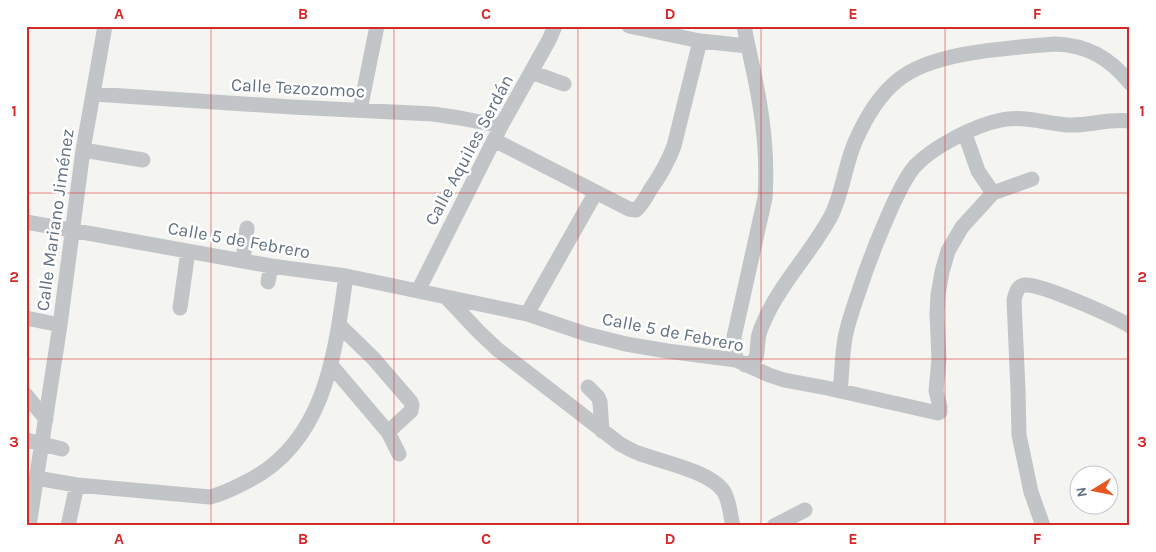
<svg xmlns="http://www.w3.org/2000/svg" width="1156" height="552" font-family="Karla,sans-serif">
<rect width="100%" height="100%" fill="#f4f4f0"/>
<g fill="none" stroke-linecap="round" stroke-linejoin="round">
<path stroke="#c1c5c8" stroke-width="15" d="M629 26 700 41 748 46
M531 72 564 84
M93 94 292 107 433 114 460 118 501 126
M360 110 377 26
M965 134 978 171 993 193
M494 140 629 209 636 210C642 205 646 197 650 190 660 176 668 162 674 146L700 41
M83 150 143 160
M26 222 271 266 346 276 418 291 527 314 586 334 626 344 667 351 736 360 769 375 784 380 827 388 938 413 940 412V407L936 391 939 359 937 314 938 295 942 272 948 251 962 227 993 193 1032 179
M243 260 247 228
M268 282 271 266
M418 291 501 126 549 40 555 26
M446 297 479 332 497 349 620 444C626 447 632 451 638 453 661 462 711 471 724 492 730 502 730 515 733 526
M180 308 188 251
M527 314 596 192
M26 318 60 325
M339 325 373 358 411 402 412 405 411 411 388 432
M736 360 735 354 734 337 765 198C767 168 765 136 760 106 756 79 749 53 744 26
M331 365 376 418 388 432 399 454
M745 365C760 361 756 353 758 341 758 333 762 326 765 319 782 281 813 251 832 214 843 191 845 165 855 142 865 119 878 96 898 80 933 51 1010 48 1055 44 1087 45 1110 58 1130 83
M588 387 598 397 600 402 602 431
M840 391C842 373 842 355 845 338 848 322 854 306 859 291 869 260 881 231 894 202 900 190 906 176 915 166 933 147 975 125 1001 120 1024 115 1047 124 1069 125 1090 126 1108 118 1130 121
M26 395 46 419
M26 440 62 449
M36 478 77 485 210 497C223 494 234 488 246 482 325 443 335 355 346 276
M29 526 60 325 83 150 105 26
M68 526 77 485
M774 526 805 510
M1043 526 1031 492 1019 435 1018 390 1014 300C1016 293 1017 286 1025 285 1040 283 1115 317 1130 326"/>
</g>
<path fill="none" stroke="#d62828" stroke-width="1" stroke-opacity="0.55" d="M211 26V526M394 26V526M578 26V526M761 26V526M945 26V526M26 193H1130M26 359H1130"/>
<g text-anchor="middle" stroke-width="5" stroke-linejoin="round" paint-order="stroke">
<g font-size="18" fill="#627281" stroke="#fff">
<text transform="translate(298 88) rotate(3)" y="6">Calle Tezozomoc</text>
<text transform="translate(469 150) rotate(-62)" y="6">Calle Aquiles Serdán</text>
<text transform="translate(55 220) rotate(-82)" y="6">Calle Mariano Jiménez</text>
<text transform="translate(239 240) rotate(10)" y="6">Calle 5 de Febrero</text>
<text transform="translate(673 332) rotate(11)" y="6">Calle 5 de Febrero</text>
</g>
</g>
<rect width="1156" height="552" fill="none" stroke="#ffffff" stroke-width="55"/>
<g transform="translate(1094 490) rotate(260)"><circle r="24" fill="#ffffff" stroke="#c0c7cd"/>
<path d="M0-4L9 19L0 12L-9 19Z" fill="#e5581f"/>
<text y="-8" font-size="14" font-weight="bold" text-anchor="middle" fill="#627281">N</text>
</g>
<rect x="28" y="28" width="1100" height="496" fill="none" stroke="#d62828" stroke-width="2"/>
<g font-size="16" text-anchor="middle" font-weight="bold" fill="#d62828">
<text x="119" y="19">A</text>
<text x="303" y="19">B</text>
<text x="486" y="19">C</text>
<text x="670" y="19">D</text>
<text x="853" y="19">E</text>
<text x="1037" y="19">F</text>
<text x="14" y="116">1</text>
<text x="1142" y="116">1</text>
<text x="14" y="282">2</text>
<text x="1142" y="282">2</text>
<text x="14" y="447">3</text>
<text x="1142" y="447">3</text>
<text x="119" y="544">A</text>
<text x="303" y="544">B</text>
<text x="486" y="544">C</text>
<text x="670" y="544">D</text>
<text x="853" y="544">E</text>
<text x="1037" y="544">F</text>
</g>
</svg>
